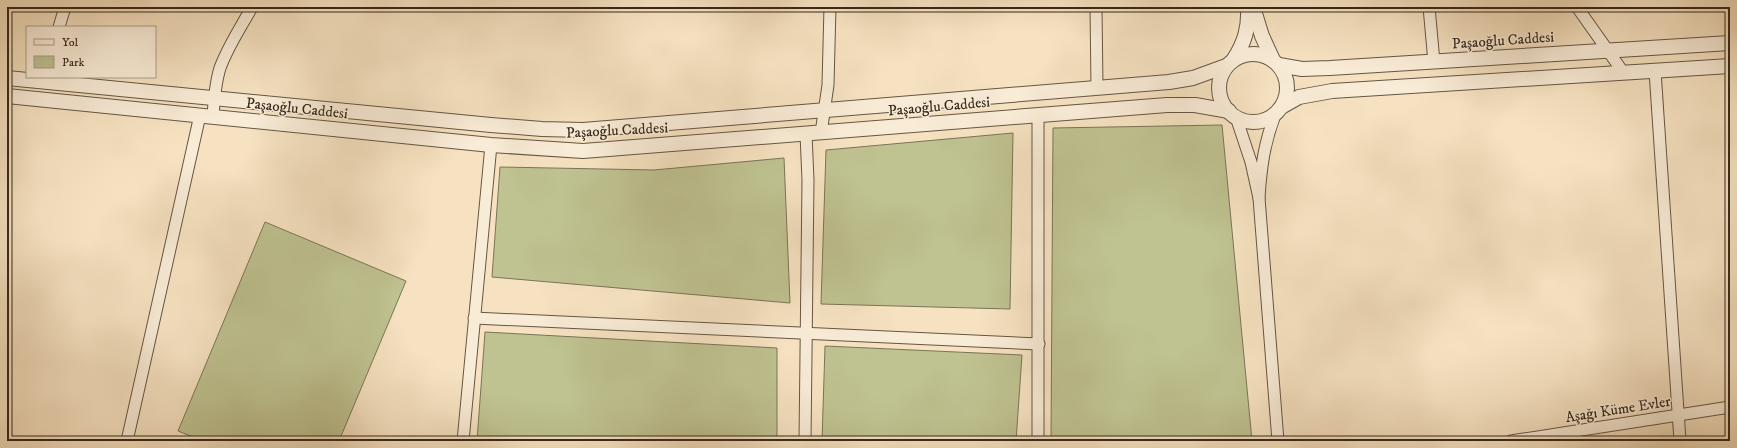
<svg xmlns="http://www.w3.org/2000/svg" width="1737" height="448" font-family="'IM FELL DW Pica',serif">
  <rect width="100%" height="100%" fill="#f6e2c1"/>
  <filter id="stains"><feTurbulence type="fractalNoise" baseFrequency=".005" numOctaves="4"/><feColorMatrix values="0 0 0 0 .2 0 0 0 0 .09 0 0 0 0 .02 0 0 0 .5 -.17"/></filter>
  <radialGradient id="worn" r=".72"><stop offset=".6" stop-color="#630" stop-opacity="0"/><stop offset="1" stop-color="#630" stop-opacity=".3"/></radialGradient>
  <!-- green -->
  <g fill="#bfc291" stroke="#7a7556">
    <polygon points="1222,125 1252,441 1051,441 1053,128"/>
    <polygon points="1013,133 1010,309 821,304 826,150"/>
    <polygon points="784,158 790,303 492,277 500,167 654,170"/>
    <polygon points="265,222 406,281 339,441 203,441 178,431"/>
    <polygon points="485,332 777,348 777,441 477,441"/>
    <polygon points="825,346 1022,355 1016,441 822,441"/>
  </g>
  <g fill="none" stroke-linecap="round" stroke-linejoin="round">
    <!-- minor casing -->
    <g stroke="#655644" stroke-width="13">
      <g id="minor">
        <polyline points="1096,7 1097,88"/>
        <polyline points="1429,7 1434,62"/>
        <polyline points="1577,7 1623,72"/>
        <polyline points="59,27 65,7"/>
        <polyline points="1655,71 1680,441"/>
        <polyline points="1038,115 1038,441"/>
        <path d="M213,117C214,100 215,84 220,68C228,46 241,27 252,7"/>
        <path d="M1236,117L1251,162L1259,198C1261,167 1264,144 1275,115"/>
        <polyline points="821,133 828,85 830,7"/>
        <polyline points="1259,198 1278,441"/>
        <polyline points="474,318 1039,344"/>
        <polyline points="127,441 200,115"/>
        <polyline points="463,441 491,145"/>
        <polyline points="805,441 808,180 806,134"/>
        <polyline points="1511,441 1730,407"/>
      </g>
    </g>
    <!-- tertiary casing -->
    <g stroke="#655644" stroke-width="16">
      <g id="tertiary">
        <polyline points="1253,7 1262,36 1273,60"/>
        <circle cx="1253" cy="88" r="34"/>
        <path d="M1234,59C1245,42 1249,27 1248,7"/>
        <polyline points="1279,65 1302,69 1330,68 1730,43"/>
        <polyline points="7,78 491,125 542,129 583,130 1169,82 1193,78 1226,66"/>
        <polyline points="7,96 491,145 583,151 1167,105 1195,105 1229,111"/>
        <polyline points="1283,106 1299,97 1332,91 1730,66"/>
      </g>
    </g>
    <!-- minor -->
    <use href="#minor" stroke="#f9ecd7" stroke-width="11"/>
    <!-- tertiary -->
    <use href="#tertiary" stroke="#f9ecd7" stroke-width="14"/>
  </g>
  <g text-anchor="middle" stroke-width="3" stroke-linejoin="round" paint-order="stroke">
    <!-- street labels -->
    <g font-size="15" fill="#35281b" stroke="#f9ecd7">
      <text transform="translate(1503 40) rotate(-4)" y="5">Paşaoğlu Caddesi</text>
      <text transform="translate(939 106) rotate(-5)" y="5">Paşaoğlu Caddesi</text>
      <text transform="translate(297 108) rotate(6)" y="5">Paşaoğlu Caddesi</text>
      <text transform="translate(617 130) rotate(-3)" y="5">Paşaoğlu Caddesi</text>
      <text transform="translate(1618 409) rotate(-9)" y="5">Aşağı Küme Evler</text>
    </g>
  </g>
  <!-- margin -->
  <rect width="1737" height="448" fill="none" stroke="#f6e2c1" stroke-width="24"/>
  <rect x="8" y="8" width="1721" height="432" fill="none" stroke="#35281b" stroke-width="2"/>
  <rect x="12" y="12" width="1713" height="424" fill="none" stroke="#35281b"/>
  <!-- legend -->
  <rect x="26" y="26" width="130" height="52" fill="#f9ecd7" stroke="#ab9e8c"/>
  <rect x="34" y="39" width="20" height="6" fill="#f9ecd7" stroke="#ab9e8c"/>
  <text x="62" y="46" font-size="12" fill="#35281b">Yol</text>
  <rect x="34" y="56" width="20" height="12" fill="#bfc291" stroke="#ab9e8c"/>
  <text x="62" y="66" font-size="12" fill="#35281b">Park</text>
  <rect width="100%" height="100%" filter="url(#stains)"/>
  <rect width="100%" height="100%" fill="url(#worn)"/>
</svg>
